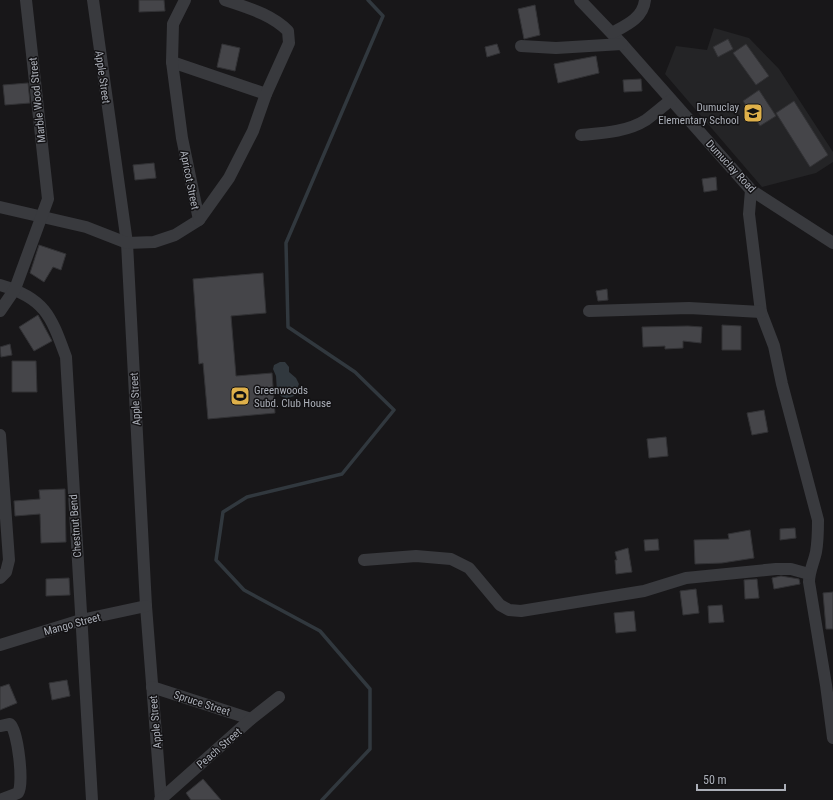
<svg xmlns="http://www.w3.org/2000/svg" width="833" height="800" font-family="'Roboto Condensed',sans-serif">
  <rect width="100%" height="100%" fill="#181719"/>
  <!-- built -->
  <polygon fill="#242426" points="714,28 749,38 779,69 833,152 833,162 816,173 762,187 665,74 676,46 707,50"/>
  <!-- water -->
  <path fill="#31383e" d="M280,362H285L289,367V372L296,378L299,384L294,396C287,399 282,399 277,392L276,376L273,369L274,365Z"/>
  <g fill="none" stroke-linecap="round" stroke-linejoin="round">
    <!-- stream -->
    <polyline stroke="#31383e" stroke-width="3.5" points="322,800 370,749 370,689 320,631 244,590 216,560 223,512 247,497 342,474 394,410 355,372 288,327 286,243 383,16 368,0"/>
  </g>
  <!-- building -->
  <g fill="#454549" stroke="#323235">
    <polygon points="139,0 164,0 165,11 139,12"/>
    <polygon points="535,5 540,35 524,39 518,9"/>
    <polygon points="728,39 733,49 718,57 713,47"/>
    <polygon points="222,44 240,48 235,71 217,67"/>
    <polygon points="497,44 500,53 487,57 485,47"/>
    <polygon points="746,44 769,76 756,85 733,53"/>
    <polygon points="596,56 599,73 558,83 554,64"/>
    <polygon points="641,79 642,91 624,92 623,80"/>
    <polygon points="28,83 30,103 5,105 3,85"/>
    <polygon points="759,90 776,116 760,126 743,101"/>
    <polygon points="794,101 828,155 810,167 776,113"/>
    <polygon points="154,163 156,178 135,180 133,165"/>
    <polygon points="716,177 717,190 704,192 702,179"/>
    <polygon points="39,245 66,254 61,270 53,267 44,282 30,273"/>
    <polygon points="263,273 266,313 231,316 236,376 272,373 275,413 208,419 203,363 199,364 193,279"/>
    <polygon points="607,289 608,300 598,301 596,291"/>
    <polygon points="38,315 52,341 34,351 19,327"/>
    <polygon points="722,325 741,326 741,350 722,350"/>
    <polygon points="688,326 702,327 701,343 683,341 683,348 665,349 665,346 643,347 642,327"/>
    <polygon points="10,344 12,355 1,357 0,347"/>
    <polygon points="12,361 36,361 37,392 12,392"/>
    <polygon points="764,410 768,432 752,435 747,413"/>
    <polygon points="666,437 668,456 649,458 647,439"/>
    <polygon points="65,489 66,542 41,543 40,514 15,516 14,501 40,499 39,490"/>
    <polygon points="795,528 796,538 780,540 780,529"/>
    <polygon points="750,530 754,558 722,563 695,564 694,540 729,539 728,534"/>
    <polygon points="658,539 659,550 645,551 644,540"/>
    <polygon points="628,548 632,572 616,574 615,560 617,560 615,552"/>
    <polygon points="781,576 799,579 800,584 774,589 772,578"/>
    <polygon points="69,578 70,595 46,596 46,579"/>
    <polygon points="757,579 759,598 745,599 744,580"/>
    <polygon points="696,589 699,613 683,615 680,591"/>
    <polygon points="833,592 833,629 826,629 823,593"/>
    <polygon points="722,605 724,622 709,623 708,606"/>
    <polygon points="634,611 636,631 616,633 614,613"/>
    <polygon points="67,680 70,696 52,700 49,683"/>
    <polygon points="9,684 17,703 0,710 0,687"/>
    <polygon points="203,779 221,800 191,800 186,793"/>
  </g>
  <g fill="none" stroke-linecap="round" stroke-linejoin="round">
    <!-- minor -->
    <g stroke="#393a3e" stroke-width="12">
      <polyline points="93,0 127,243 146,606 161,799"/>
      <polyline points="580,0 622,44 751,190 833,243"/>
      <path d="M612,33C627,25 643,18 645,0"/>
      <polyline points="521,46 556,48 622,44"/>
      <polyline points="172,62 266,94"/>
      <path d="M581,135C603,133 627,132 646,120C654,114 662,107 671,100"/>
      <path d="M751,190L749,214L761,312L774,346L782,384L818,520C818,531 818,541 816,552C814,562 809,571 809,582L826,685L833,738"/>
      <polyline points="0,207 86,227 127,243 154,242 175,235 199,220 182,138 172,62 173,24 185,0"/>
      <path d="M199,220L229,178L253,131L266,94L289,43L288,31C271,14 248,8 225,0"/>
      <path d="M0,285C45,298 51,316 66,357L92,800"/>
      <polyline points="0,311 15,289 48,199 26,0"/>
      <polyline points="589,311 689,308 761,312"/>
      <polyline points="0,435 9,560 6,572 0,578"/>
      <polyline points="364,560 416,556 451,559 469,568 500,605 509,610 521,611 644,591 686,578 776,569 791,569 809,574"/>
      <polyline points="0,645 81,620 146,606"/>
      <polyline points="152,687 251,719"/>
      <path d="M0,726L10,724C18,731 24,784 18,793L0,800"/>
      <polyline points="160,800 251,719 279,697"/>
    </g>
  </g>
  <!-- icons -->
  <defs>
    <g id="school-square" transform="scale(1)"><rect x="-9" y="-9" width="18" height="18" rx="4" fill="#deb04a" stroke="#131214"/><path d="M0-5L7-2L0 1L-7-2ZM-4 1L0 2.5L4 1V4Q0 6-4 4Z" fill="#111"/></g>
    <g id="stadium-square" transform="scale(1)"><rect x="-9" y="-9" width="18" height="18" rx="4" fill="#deb04a" stroke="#131214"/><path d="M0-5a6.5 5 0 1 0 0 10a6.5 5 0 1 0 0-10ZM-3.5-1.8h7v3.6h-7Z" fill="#111"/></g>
  </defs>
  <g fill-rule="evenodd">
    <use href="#school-square" x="753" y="113"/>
    <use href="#stadium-square" x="240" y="396"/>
  </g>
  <g text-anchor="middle" stroke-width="3" stroke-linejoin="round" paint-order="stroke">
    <!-- street labels -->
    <g font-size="11" fill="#abafb8" stroke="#131214">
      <text transform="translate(103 77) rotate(82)" y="4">Apple Street</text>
      <text transform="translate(37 100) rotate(-96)" y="4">Marble Wood Street</text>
      <text transform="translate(731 166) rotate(47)" y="4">Dumuclay Road</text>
      <text transform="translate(190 180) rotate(79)" y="4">Apricot Street</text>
      <text transform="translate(135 399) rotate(-93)" y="4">Apple Street</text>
      <text transform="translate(75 526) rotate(-94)" y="4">Chestnut Bend</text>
      <text transform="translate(72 624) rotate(-15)" y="4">Mango Street</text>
      <text transform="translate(202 703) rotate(18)" y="4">Spruce Street</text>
      <text transform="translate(155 722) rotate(-95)" y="4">Apple Street</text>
      <text transform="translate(219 748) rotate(-41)" y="4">Peach Street</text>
    </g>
    <!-- poi labels -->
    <g font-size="11" fill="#abafb8" stroke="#131214" text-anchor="end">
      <text x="739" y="111">Dumuclay<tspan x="739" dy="13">Elementary School</tspan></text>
      <text x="254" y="394" text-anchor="start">Greenwoods<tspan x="254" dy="13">Subd. Club House</tspan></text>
    </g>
  </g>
  <!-- scale -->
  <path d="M697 784v6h88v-6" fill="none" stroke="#abafb8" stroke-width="2"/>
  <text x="703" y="784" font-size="12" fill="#abafb8" stroke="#131214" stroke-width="3" paint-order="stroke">50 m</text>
</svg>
